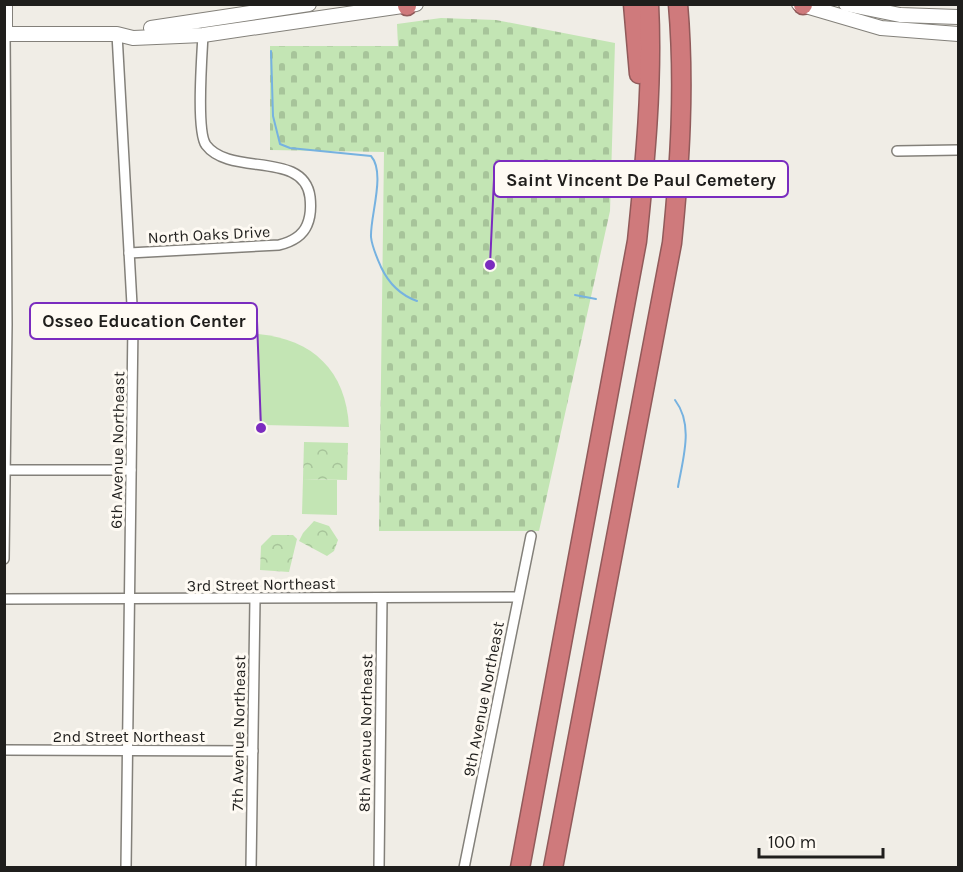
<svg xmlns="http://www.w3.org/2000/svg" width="963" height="872" font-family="Karla,sans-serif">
  <defs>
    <pattern id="forest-crowns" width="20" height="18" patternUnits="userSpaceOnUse" patternTransform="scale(1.5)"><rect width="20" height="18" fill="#c3e5b4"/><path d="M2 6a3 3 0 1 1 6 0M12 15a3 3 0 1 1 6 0" fill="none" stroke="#a7c49a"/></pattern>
    <pattern id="cemetery-stones" width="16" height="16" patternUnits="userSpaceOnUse" patternTransform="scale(1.5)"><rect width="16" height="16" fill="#c3e5b4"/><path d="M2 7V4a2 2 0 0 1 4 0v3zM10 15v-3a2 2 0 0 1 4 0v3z" fill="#a7c49a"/></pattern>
  </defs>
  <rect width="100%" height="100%" fill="#f0ede6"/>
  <!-- grass -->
  <g fill="#c3e5b4">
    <path d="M258,334C313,339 346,371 349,427L264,425L259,419Z"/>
    <polygon points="303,479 337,480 337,515 302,514"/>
  </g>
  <!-- forest -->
  <g fill="url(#forest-crowns)">
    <polygon points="304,442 348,443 347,480 303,479"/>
    <polygon points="314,521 329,526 338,540 334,551 327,556 299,541 303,533"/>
    <polygon points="272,535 293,535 297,539 289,572 260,570 261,546"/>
  </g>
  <!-- cemetery -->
  <polygon fill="url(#cemetery-stones)" points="441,18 496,20 615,43 610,211 539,531 379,531 384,152 270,150 270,46 398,46 397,24"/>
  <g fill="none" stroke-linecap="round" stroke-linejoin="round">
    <!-- stream -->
    <g stroke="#76b2e0" stroke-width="2">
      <path d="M271,51L273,116L280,144L290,148L371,156C386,173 370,216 371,237C372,247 377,258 381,267C389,284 400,295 417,301"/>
      <polyline points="575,295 596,299"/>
      <path d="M675,400C694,425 683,458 678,487"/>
    </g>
    <!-- street casing -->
    <g stroke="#83807a" stroke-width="12">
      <g id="street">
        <polyline points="117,34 133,323 126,868"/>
        <polyline points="897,151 958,150"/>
        <path d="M129,253L279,245C291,242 302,237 307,225C311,216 311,206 310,197C304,150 230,177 206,145C196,131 202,55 203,35"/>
        <polyline points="4,470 131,470"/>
        <polyline points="4,559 7,324 5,34"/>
        <polyline points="4,599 518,597"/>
        <polyline points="4,750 253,751"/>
        <polyline points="251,868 255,599"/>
        <polyline points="379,868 382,598"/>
        <polyline points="464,868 531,536"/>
      </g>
    </g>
    <!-- secondary casing -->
    <g stroke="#83807a" stroke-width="16">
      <g id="secondary">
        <polyline points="5,4 5,34"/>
        <polyline points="799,4 881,28 958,34"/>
        <polyline points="846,4 900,15 958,17"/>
        <polyline points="151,28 309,4"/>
        <polyline points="4,34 117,34 133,38 203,35 416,4"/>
      </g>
    </g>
    <!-- highway casing -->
    <g stroke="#915a5a" stroke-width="21">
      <g id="highway">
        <polyline points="407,4 407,6"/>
        <polyline points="633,4 639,74"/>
        <polyline points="803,4 803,5"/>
        <path d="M520,868L637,241C645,163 653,83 649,4"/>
        <path d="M553,868L672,243C680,164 685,85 678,4"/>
      </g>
    </g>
    <!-- street -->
    <use href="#street" stroke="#fff" stroke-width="9"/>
    <!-- secondary -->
    <use href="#secondary" stroke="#fff" stroke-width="14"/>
    <!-- highway -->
    <use href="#highway" stroke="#cf7a7c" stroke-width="18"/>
  </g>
  <g text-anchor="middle" stroke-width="6" stroke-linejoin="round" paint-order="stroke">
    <!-- street labels -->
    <g font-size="16" fill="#1f1e1c" stroke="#fefaf3">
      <text transform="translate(209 234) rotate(-3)" y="6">North Oaks Drive</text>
      <text transform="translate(117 450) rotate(-89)" y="6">6th Avenue Northeast</text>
      <text transform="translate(261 584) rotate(-1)" y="6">3rd Street Northeast</text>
      <text transform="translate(483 699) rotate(-79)" y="6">9th Avenue Northeast</text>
      <text transform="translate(238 733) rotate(-89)" y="6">7th Avenue Northeast</text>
      <text transform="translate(365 733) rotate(-89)" y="6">8th Avenue Northeast</text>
      <text x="129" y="742">2nd Street Northeast</text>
    </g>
  </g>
  <!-- callouts -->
  <path fill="none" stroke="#7b2cbf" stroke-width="2" d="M490 265L494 179M261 428L257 321"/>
  <g fill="#7b2cbf" stroke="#fefaf3" stroke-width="2">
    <circle cx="490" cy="265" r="6"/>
    <circle cx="261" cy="428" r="6"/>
  </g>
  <g fill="#fefaf3" stroke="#7b2cbf" stroke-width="2">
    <rect x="494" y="161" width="294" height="36" rx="6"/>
    <rect x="30" y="303" width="227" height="36" rx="6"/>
  </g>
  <g font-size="18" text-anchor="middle" font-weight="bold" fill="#1f1e1c">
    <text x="641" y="186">Saint Vincent De Paul Cemetery</text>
    <text x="144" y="327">Osseo Education Center</text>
  </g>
  <!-- border -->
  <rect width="963" height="872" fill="none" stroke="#1f1e1c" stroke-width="12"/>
  <!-- scale -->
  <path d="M759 848v9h124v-9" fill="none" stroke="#1f1e1c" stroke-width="3"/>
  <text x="768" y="848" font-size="18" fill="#1f1e1c" stroke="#fefaf3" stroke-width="4.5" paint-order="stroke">100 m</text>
</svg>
